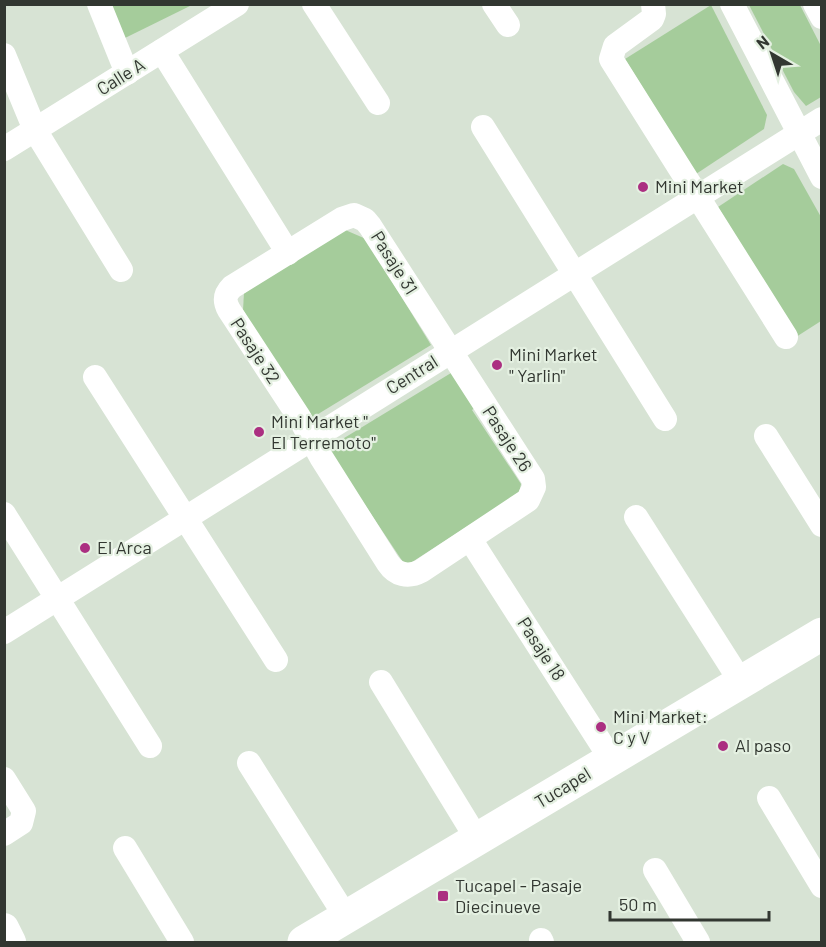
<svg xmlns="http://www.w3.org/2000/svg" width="826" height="947" font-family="Barlow,sans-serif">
  <rect width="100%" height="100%" fill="#d7e3d4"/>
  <!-- green -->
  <g fill="#a5cc9b">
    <polygon points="109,5 192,5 123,39"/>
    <polygon points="711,5 767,115 764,129 696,174 625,59"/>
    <polygon points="749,5 800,5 821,46 821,97 806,106 794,92"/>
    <polygon points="783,164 794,169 821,217 821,321 796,337 718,207"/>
    <polygon points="343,229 366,239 431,345 310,419 243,310 244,293"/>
    <polygon points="451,373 478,405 472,410 521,484 519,493 409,564 403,562 331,454 331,446"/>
  </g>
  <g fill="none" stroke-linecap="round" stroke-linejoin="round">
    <!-- minor -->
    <g stroke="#fff" stroke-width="24">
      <polyline points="99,4 127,73"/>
      <polyline points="314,4 378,103"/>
      <polyline points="494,4 508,25"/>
      <polyline points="653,4 654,14 652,19 615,46 611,59 786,337"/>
      <polyline points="732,4 822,177"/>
      <polyline points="815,4 822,17"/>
      <polyline points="162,51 288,253"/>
      <polyline points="4,55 35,130 121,270"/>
      <polyline points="483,127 665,419"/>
      <polyline points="4,149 237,4"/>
      <path d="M354,215L365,220L370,226L533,479L534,487L528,500L421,571C408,578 396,575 388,563L321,457L299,417L229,310C224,301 224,295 232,287L342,219Z"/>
      <polyline points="95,377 276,660"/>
      <polyline points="766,436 822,525"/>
      <polyline points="4,514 150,746"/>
      <polyline points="636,517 741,682"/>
      <polyline points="470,539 611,759"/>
      <polyline points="4,632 822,119"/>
      <polyline points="381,682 477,839"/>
      <polyline points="249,763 346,917"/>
      <polyline points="4,779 24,811 21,823 4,834"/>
      <polyline points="769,798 822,886"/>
      <polyline points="125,848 182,942"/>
      <polyline points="655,870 698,942"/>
      <polyline points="541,940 542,942"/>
    </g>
    <!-- tertiary -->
    <polyline stroke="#fff" stroke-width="30" points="4,928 11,942"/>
    <!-- secondary -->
    <polyline stroke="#fff" stroke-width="33" points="304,942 822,634"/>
  </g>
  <!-- markers -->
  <g fill="#ab2f81" stroke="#e4f0e1" stroke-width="2">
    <circle cx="643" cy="187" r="6"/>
    <circle cx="497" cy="365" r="6"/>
    <circle cx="259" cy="432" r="6"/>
    <circle cx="85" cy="548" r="6"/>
    <circle cx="601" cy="727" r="6"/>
    <circle cx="723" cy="746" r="6"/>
    <rect x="437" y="890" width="12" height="12" rx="3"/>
  </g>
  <g text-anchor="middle" stroke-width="4.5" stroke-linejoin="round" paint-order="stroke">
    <!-- street labels -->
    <g font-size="18" fill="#323731" stroke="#e4f0e1">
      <text transform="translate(121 77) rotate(-32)" y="6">Calle A</text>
      <text transform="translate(394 263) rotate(58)" y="6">Pasaje 31</text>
      <text transform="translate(255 351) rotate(57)" y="6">Pasaje 32</text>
      <text transform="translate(412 375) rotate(-32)" y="6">Central</text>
      <text transform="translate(507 439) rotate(57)" y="6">Pasaje 26</text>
      <text transform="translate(541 649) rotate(57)" y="6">Pasaje 18</text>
      <text transform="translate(563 788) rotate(-31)" y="6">Tucapel</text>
    </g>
    <!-- poi labels -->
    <g font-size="18" fill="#323731" stroke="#e4f0e1" text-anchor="start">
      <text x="655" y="193">Mini Market</text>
      <text x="509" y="361">Mini Market<tspan x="509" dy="21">" Yarlin"</tspan></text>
      <text x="271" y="428">Mini Market "<tspan x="271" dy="21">El Terremoto"</tspan></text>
      <text x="97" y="554">El Arca</text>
      <text x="613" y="723">Mini Market:<tspan x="613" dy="21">C y V</tspan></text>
      <text x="735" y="752">Al paso</text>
      <text x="455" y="892">Tucapel - Pasaje<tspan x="455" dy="21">Diecinueve</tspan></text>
    </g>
  </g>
  <!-- border -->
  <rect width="826" height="947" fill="none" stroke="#323731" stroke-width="12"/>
  <!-- north arrow -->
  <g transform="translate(772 54) rotate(321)" stroke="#e4f0e1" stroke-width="4.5" paint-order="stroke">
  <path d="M0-4.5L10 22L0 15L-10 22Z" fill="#323731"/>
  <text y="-9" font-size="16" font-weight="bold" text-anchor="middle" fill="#323731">N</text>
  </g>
  <!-- scale -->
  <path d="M610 911v9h159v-9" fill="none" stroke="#323731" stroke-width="3"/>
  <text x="619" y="911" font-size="18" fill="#323731" stroke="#e4f0e1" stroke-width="4.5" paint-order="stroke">50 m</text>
</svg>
